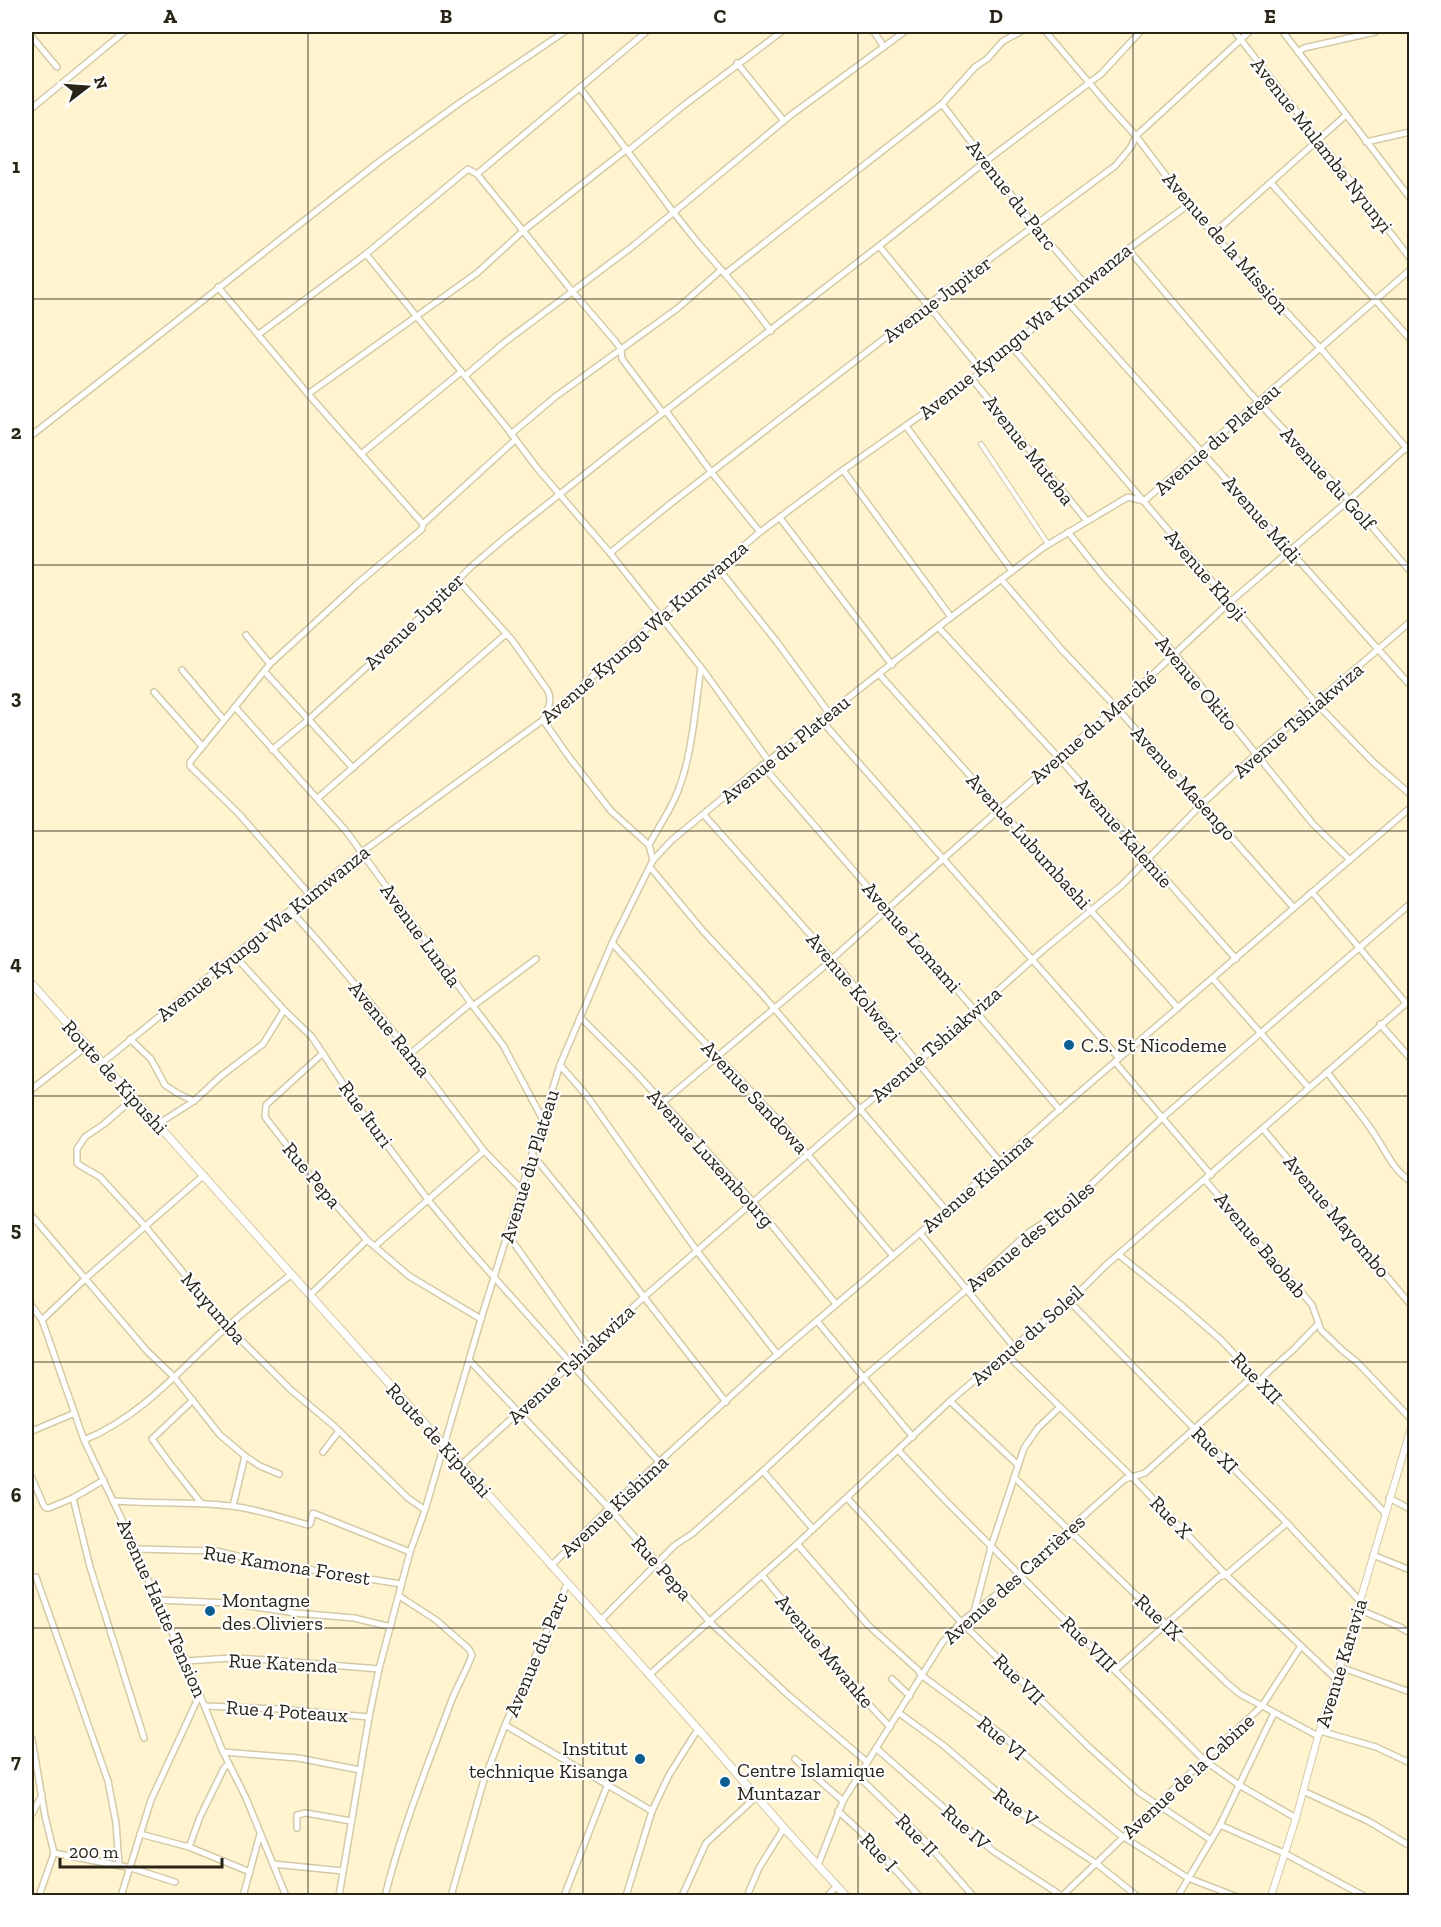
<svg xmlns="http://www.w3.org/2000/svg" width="1441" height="1927" font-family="'Zilla Slab',serif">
  <rect width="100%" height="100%" fill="#fff4cf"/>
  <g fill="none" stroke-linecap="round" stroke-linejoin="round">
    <!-- pedestrian casing -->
    <g stroke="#d4caa6" stroke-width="6">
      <polyline id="pedestrian" points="981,444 1048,544"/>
    </g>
    <!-- minor casing -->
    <g stroke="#d4caa6" stroke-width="8">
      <g id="minor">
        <polyline points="874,32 884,47"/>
        <polyline points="1046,32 1108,105 1136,136 1188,205 1213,234 1321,349 1410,452"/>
        <polyline points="1235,32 1410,258"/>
        <polyline points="1283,32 1410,198"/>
        <polyline points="32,37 57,67"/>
        <polyline points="1298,52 1304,48 1375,32"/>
        <polyline points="737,63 784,121"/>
        <polyline points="580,88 674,213 698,243 744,296 771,331"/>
        <polyline points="942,104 1035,226 1085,284"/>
        <polyline points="32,108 124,32"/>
        <polyline points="1366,142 1410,132"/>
        <polyline points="628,151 683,106 781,32"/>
        <polyline points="477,174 646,32"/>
        <polyline points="1271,183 1410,339"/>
        <polyline points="1213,234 1346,115"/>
        <polyline points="879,246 986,161 1089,83 1101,74 1140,32"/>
        <polyline points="1128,249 1250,393 1349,500 1410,571"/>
        <polyline points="366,254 507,428 537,468 610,553 703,670 768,760"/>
        <polyline points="725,274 942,104 975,67 987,59 1003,41 1020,32"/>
        <polyline points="218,287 308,394 423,524"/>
        <polyline points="1066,300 1410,685"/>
        <polyline points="259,334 366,254 468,169 477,174 572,291 615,341 621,349 622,359 663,413"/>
        <polyline points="1012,347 1314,701 1373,762 1410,794"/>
        <polyline points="465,376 505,342 633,246 791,115 904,32"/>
        <polyline points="972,379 1087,521"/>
        <polyline points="308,394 477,273 524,230 627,149"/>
        <polyline points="666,411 712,473 760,532"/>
        <polyline points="906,426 1012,571"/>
        <polyline points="511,434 555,397 678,308 721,270"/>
        <polyline points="32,435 380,161 458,104 564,32"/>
        <polyline points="361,454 461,372"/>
        <polyline points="843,470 951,617"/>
        <polyline points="780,518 892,665"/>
        <polyline points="1068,532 1104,577 1175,654 1313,824 1350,860"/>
        <polyline points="610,553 670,504 929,304 1115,166 1131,147 1136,136 1249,32"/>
        <polyline points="718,568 777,642 829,713"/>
        <polyline points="1001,579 1062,650 1116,707 1294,908"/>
        <path d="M458,580L512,640L548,691C553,701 547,711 543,720L569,757L611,811L649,845L653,860"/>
        <polyline points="938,627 1058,757 1236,959"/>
        <polyline points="246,635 270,664"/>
        <polyline points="182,670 224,720"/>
        <polyline points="264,671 353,768"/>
        <polyline points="879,674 1178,1008"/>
        <polyline points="154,692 202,746"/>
        <polyline points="235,707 346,831 473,1006 503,1045 543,1120"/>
        <polyline points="820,719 1119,1058"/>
        <polyline points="272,750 308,720 404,633 472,566 506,537 629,439 879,246 982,371"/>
        <path d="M762,765C861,880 962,994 1060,1110"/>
        <polyline points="318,798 506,634"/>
        <polyline points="704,815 832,959 1001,1163"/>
        <path d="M649,845C657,830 667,815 674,800C692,763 695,708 701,668"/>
        <polyline points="650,867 703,931 761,993 946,1210"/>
        <polyline points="1312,892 1406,1003"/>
        <polyline points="310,895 239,814 190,766 190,762 270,664 357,584 422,529 423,524 515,440"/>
        <path d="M291,911C360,986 423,1069 484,1151"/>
        <polyline points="612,943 671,1007 783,1125 893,1256"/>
        <polyline points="234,955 284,1010 312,1037 359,1108 429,1201 468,1248 660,1463"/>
        <polyline points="1213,979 1309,1088"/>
        <polyline points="473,1006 536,959"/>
        <polyline points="580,1017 637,1074 753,1202 836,1304"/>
        <polyline points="1380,1024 1410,1058"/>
        <polyline points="130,1039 151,1059 165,1085 177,1093 194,1101"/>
        <polyline points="410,1054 471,1003"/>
        <polyline points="1115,1062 1211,1175"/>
        <polyline points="102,1063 362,852 543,720 660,617 760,532 843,470 972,379 1128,249 1188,205"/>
        <polyline points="560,1065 587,1096 697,1251 778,1355"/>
        <path d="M1327,1072C1342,1092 1359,1111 1373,1132C1385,1149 1392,1169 1410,1181"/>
        <polyline points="32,1089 87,1046"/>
        <polyline points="134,1098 104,1124 85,1137 77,1149 77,1163 81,1166 100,1177 145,1226 227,1326 291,1390 333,1425 408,1498 425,1510"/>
        <polyline points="662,1103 821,969 943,859 1137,689 1230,602 1349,500 1410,444"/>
        <polyline points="158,1124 194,1101 221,1076 263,1044 284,1010"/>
        <polyline points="1263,1129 1410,1304"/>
        <polyline points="532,1154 584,1218 644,1297 726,1402"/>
        <polyline points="1205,1180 1307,1299 1312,1305 1321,1330 1343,1351 1357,1362 1410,1418"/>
        <polyline points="32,1216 147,1351 174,1377 220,1435 245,1456 260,1466 279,1474"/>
        <polyline points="920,1233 1014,1347"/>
        <polyline points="508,1235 588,1347"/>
        <polyline points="367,1240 409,1276 481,1319"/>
        <polyline points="375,1246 484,1151 521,1189"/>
        <polyline points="1119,1255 1181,1305 1221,1340 1385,1513"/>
        <polyline points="310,1295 367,1240 313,1179 265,1117 266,1105 323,1053"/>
        <polyline points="1068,1300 1287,1523 1360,1601"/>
        <polyline points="32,1306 42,1320 84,1440 136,1549 156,1600 186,1661 223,1752 246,1798 286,1896"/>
        <polyline points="42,1320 86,1278 204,1175"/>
        <polyline points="817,1321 913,1437"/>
        <polyline points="1006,1354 1137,1482 1226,1575 1336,1679"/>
        <polyline points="470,1361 609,1508 710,1622 787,1694 867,1762"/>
        <polyline points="1260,1381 1268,1372 1294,1349 1318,1324"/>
        <polyline points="193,1400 152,1439 171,1465 201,1503"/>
        <polyline points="950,1401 1017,1464"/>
        <polyline points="32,1431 75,1413"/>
        <path d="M84,1440C143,1416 182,1367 228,1326C248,1308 270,1291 292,1274"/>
        <polyline points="898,1450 945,1500 1204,1760 1239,1785 1296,1818"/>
        <polyline points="323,1452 339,1431"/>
        <polyline points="461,1465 644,1297 860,1109 917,1063 1042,951 1122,885 1202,804 1256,754 1410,622"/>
        <polyline points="763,1471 813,1529"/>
        <polyline points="1014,1477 1228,1684 1240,1694 1318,1736"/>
        <polyline points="32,1478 44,1506 46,1508 49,1508 73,1498 104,1480"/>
        <polyline points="73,1498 90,1567 144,1738"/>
        <polyline points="847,1498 961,1622 1090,1748 1140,1793 1211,1840"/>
        <polyline points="1389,1498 1410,1509"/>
        <path d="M114,1501C153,1504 192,1501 231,1506C257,1509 283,1518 308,1525L310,1524L313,1513L410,1552"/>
        <polyline points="233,1506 245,1456"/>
        <polyline points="797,1544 868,1625 918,1670 921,1675 1001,1734 1067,1792 1119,1834 1188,1878 1235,1896"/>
        <polyline points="136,1549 216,1551 263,1562 401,1584"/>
        <polyline points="1373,1555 1410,1570"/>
        <polyline points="551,1566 609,1508 765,1365 920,1233 1066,1104 1410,808"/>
        <polyline points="762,1575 862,1697 890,1727"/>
        <polyline points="36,1577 108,1781 116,1823 119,1865"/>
        <polyline points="156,1600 230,1603 295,1613 354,1618 391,1627"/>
        <polyline points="1358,1609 1398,1626 1410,1633"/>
        <polyline points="974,1612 991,1547 1024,1448 1038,1428 1060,1407"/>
        <polyline points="600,1621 675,1545 692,1534 763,1471 864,1377 966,1290 1029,1232 1064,1210 1162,1118 1410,904"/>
        <polyline points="186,1661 231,1658 270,1660 379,1669"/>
        <polyline points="1340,1667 1410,1692"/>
        <polyline points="1115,1670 1219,1577 1226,1575 1287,1523"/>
        <polyline points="649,1675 797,1544 950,1401 1083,1288 1105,1266 1410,1000"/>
        <polyline points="892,1679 910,1696"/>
        <polyline points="205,1706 279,1709 369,1717"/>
        <polyline points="899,1713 943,1745 1024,1815 1097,1864 1137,1896"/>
        <polyline points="505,1725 652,1811"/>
        <polyline points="1320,1731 1376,1747 1410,1763"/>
        <polyline points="32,1739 45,1816 54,1853 39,1896"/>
        <polyline points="877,1749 993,1851 1062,1896"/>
        <polyline points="223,1752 298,1758 360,1770"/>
        <polyline points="795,1759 843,1801"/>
        <polyline points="858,1776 925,1841 973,1896"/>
        <polyline points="1303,1791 1368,1821 1410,1846"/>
        <polyline points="838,1811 860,1831 919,1896"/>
        <polyline points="32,1814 42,1795"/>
        <polyline points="1220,1825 1284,1853 1364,1896"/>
        <polyline points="297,1828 297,1815 306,1813 351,1821"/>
        <polyline points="140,1834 189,1847 250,1872"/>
        <polyline points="189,1847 200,1817 224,1768 228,1764"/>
        <polyline points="54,1853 131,1868 175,1882"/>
        <polyline points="273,1864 343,1871"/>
        <polyline points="818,1865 843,1801 942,1643 961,1622 1020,1576 1069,1529 1125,1479 1145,1473 1254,1375"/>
        <polyline points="121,1896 151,1800 200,1694"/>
        <polyline points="243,1896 260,1834"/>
        <polyline points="339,1896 369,1717 379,1669 410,1552 425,1510 481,1319 560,1065 612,943 653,860 672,840 753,773 938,627 1044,547 1128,497 1144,501 1410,270"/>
        <path d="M385,1896C401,1831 428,1764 451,1702C457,1686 466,1672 472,1655L469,1649L436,1620L399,1596"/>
        <polyline points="451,1896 483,1783 505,1725 567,1584"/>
        <polyline points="564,1896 607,1786"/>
        <polyline points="626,1896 652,1811 669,1775 698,1729"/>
        <polyline points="682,1896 706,1843 756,1797"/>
        <polyline points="747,1896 759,1868 784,1828"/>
        <polyline points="827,1896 837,1886"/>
        <polyline points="1062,1896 1204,1760 1262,1706 1301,1646"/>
        <polyline points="1178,1896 1220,1825 1274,1713"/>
      </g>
    </g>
    <!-- tertiary casing -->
    <g stroke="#d4caa6" stroke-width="8">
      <polyline id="tertiary" points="1271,1896 1296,1818 1318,1736 1360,1601 1410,1431"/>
    </g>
    <!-- secondary casing -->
    <g stroke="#d4caa6" stroke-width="9">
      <polyline id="secondary" points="32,984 698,1729 784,1828 846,1896"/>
    </g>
    <!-- pedestrian -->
    <use href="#pedestrian" stroke="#fff" stroke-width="4"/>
    <!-- minor -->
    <use href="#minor" stroke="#fff" stroke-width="5"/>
    <!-- tertiary -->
    <use href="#tertiary" stroke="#fff" stroke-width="6"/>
    <!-- secondary -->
    <use href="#secondary" stroke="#fff" stroke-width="7"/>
  </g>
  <!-- grid -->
  <path fill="none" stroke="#282416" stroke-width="1.5" stroke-opacity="0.55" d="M308,32V1896M583,32V1896M858,32V1896M1133,32V1896M32,299H1410M32,565H1410M32,831H1410M32,1096H1410M32,1362H1410M32,1628H1410"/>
  <!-- markers -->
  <g fill="#0c5d90" stroke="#fff" stroke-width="2">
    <circle cx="1069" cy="1045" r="6"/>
    <circle cx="210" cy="1611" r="6"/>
    <circle cx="640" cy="1759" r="6"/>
    <circle cx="725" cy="1782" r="6"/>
  </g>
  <g text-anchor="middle" stroke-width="4.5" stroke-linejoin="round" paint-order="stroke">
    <!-- street labels -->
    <g font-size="20" fill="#282416" stroke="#fff">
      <text transform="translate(1322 145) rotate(52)" y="7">Avenue Mulamba Nyunyi</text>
      <text transform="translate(1012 195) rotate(52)" y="7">Avenue du Parc</text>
      <text transform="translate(1226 243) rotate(49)" y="7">Avenue de la Mission</text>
      <text transform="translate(937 299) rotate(-37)" y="7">Avenue Jupiter</text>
      <text transform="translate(1025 331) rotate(-39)" y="7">Avenue Kyungu Wa Kumwanza</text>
      <text transform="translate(1217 439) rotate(-41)" y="7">Avenue du Plateau</text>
      <text transform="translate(1029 450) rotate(52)" y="7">Avenue Muteba</text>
      <text transform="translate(1328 478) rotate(48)" y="7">Avenue du Golf</text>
      <text transform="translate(1262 519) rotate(49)" y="7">Avenue Midi</text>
      <text transform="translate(1206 575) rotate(49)" y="7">Avenue Khoji</text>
      <text transform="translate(414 621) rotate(-44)" y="7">Avenue Jupiter</text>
      <text transform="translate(644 632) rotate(-41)" y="7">Avenue Kyungu Wa Kumwanza</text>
      <text transform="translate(1197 683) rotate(50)" y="7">Avenue Okito</text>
      <text transform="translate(1298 720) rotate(-41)" y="7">Avenue Tshiakwiza</text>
      <text transform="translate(1093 727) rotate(-41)" y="7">Avenue du Marché</text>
      <text transform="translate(785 749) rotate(-39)" y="7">Avenue du Plateau</text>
      <text transform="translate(1184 783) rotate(48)" y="7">Avenue Masengo</text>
      <text transform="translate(1124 833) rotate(49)" y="7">Avenue Kalemie</text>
      <text transform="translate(1029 841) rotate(48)" y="7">Avenue Lubumbashi</text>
      <text transform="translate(263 933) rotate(-39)" y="7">Avenue Kyungu Wa Kumwanza</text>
      <text transform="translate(421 935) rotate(54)" y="7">Avenue Lunda</text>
      <text transform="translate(912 937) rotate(49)" y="7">Avenue Lomami</text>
      <text transform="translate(854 987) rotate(50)" y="7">Avenue Kolwezi</text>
      <text transform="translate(390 1029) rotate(51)" y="7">Avenue Rama</text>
      <text transform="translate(936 1044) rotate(-41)" y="7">Avenue Tshiakwiza</text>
      <text transform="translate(115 1077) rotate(48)" y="7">Route de Kipushi</text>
      <text transform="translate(755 1097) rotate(47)" y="7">Avenue Sandowa</text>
      <text transform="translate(366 1114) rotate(54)" y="7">Rue Ituri</text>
      <text transform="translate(711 1158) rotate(48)" y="7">Avenue Luxembourg</text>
      <text transform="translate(529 1166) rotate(-73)" y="7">Avenue du Plateau</text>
      <text transform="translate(312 1175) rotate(50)" y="7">Rue Pepa</text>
      <text transform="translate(977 1183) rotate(-41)" y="7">Avenue Kishima</text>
      <text transform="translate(1337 1216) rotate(50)" y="7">Avenue Mayombo</text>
      <text transform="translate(1030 1236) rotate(-40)" y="7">Avenue des Etoiles</text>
      <text transform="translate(1261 1245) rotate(50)" y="7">Avenue Baobab</text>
      <text transform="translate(214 1308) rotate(49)" y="7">Muyumba</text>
      <text transform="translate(1027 1335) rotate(-41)" y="7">Avenue du Soleil</text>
      <text transform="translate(571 1364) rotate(-43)" y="7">Avenue Tshiakwiza</text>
      <text transform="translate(1257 1378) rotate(46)" y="7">Rue XII</text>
      <text transform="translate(439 1440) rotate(48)" y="7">Route de Kipushi</text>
      <text transform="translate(1215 1450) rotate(45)" y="7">Rue XI</text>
      <text transform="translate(614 1506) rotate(-43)" y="7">Avenue Kishima</text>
      <text transform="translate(1171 1517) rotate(46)" y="7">Rue X</text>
      <text transform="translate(287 1565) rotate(9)" y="7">Rue Kamona Forest</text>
      <text transform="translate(662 1568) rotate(48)" y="7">Rue Pepa</text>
      <text transform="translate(1014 1579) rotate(-42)" y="7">Avenue des Carrières</text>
      <text transform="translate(162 1608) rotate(66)" y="7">Avenue Haute Tension</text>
      <text transform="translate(1159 1617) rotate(44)" y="7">Rue IX</text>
      <text transform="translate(1089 1644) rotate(45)" y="7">Rue VIII</text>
      <text transform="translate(825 1651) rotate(50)" y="7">Avenue Mwanke</text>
      <text transform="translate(536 1654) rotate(-67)" y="7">Avenue du Parc</text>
      <text transform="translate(283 1663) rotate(3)" y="7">Rue Katenda</text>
      <text transform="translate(1341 1663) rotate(-73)" y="7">Avenue Karavia</text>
      <text transform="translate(1019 1679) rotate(45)" y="7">Rue VII</text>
      <text transform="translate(287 1711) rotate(4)" y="7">Rue 4 Poteaux</text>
      <text transform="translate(1002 1738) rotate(40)" y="7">Rue VI</text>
      <text transform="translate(1188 1776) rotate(-43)" y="7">Avenue de la Cabine</text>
      <text transform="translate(1016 1807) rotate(38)" y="7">Rue V</text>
      <text transform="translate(966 1827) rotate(42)" y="7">Rue IV</text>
      <text transform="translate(917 1835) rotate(46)" y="7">Rue II</text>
      <text transform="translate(879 1852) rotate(47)" y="7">Rue I</text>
    </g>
    <!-- poi labels -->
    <g font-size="20" fill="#282416" stroke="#fff" text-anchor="start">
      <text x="1081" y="1052">C.S. St Nicodeme</text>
      <text x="222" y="1607">Montagne<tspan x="222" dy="23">des Oliviers</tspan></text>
      <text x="628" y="1755" text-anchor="end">Institut<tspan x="628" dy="23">technique Kisanga</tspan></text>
      <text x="737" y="1777">Centre Islamique<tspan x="737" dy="23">Muntazar</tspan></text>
    </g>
  </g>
  <!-- border -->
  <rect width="1441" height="1927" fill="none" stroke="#ffffff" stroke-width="66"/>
  <!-- north arrow -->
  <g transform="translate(87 87) rotate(73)" stroke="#ffffff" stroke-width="4.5" paint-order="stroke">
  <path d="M0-4.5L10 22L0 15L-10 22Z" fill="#282416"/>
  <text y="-9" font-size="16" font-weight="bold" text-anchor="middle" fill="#282416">N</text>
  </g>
  <!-- scale -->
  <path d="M60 1858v9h162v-9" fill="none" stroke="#282416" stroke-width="3"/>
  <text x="69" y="1858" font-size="18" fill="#282416" stroke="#ffffff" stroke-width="4.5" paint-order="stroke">200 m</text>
  <rect x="33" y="33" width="1375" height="1861" fill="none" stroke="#282416" stroke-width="2"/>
  <g font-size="20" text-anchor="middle" font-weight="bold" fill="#282416">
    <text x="170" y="23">A</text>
    <text x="446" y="23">B</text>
    <text x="720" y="23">C</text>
    <text x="996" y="23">D</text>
    <text x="1270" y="23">E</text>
    <text x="16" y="173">1</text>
    <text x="16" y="439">2</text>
    <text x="16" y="704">3</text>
    <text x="16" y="970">4</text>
    <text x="16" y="1236">5</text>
    <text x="16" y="1502">6</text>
    <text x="16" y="1768">7</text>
  </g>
</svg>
